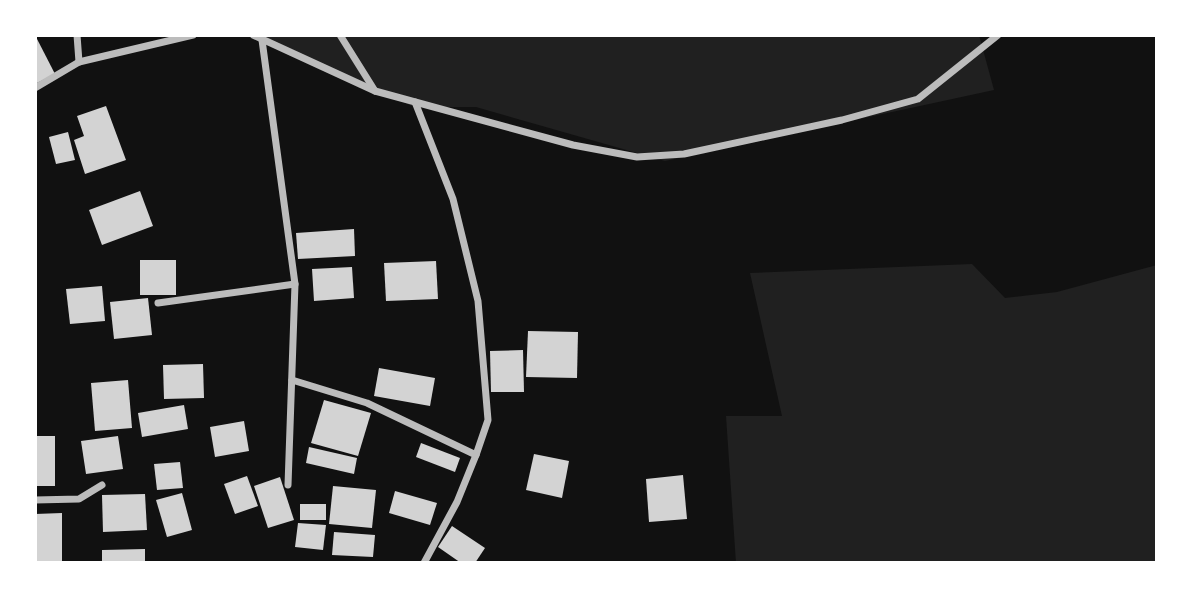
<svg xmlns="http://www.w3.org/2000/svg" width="1192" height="598" font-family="Lora,serif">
  <rect width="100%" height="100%" fill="#111"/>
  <!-- green -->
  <g fill="#202020">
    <polygon points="259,35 979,35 994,90 665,161 476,107 414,107"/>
    <polygon points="972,264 1005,298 1057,292 1157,265 1157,563 736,563 726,416 782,416 750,273"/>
  </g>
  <!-- building -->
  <g fill="#d3d3d3">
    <polygon points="35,35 55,74 35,84"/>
    <polygon points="106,106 126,160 85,174 74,140 84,136 77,116"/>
    <polygon points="68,132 75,160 56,164 49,137"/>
    <polygon points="140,191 153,226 102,245 89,210"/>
    <polygon points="354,229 355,256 298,259 296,233"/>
    <rect x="140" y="260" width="36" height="35"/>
    <polygon points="436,261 438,299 386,301 384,263"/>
    <polygon points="352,267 354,298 314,301 312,269"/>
    <polygon points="102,286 105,321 70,324 66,289"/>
    <polygon points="148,298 152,335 114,339 110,302"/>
    <polygon points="528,331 578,332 577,378 526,377"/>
    <polygon points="523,350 524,392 491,392 490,351"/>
    <polygon points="203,364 204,398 164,399 163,365"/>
    <polygon points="379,368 435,378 430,406 374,396"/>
    <polygon points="128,380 132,428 95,431 91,383"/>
    <polygon points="324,400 371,413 358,456 311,443"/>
    <polygon points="184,405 188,429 142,437 138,413"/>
    <polygon points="244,421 249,451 215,457 210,427"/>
    <rect x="35" y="436" width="20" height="50"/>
    <polygon points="118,436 123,469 86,474 81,441"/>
    <polygon points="421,443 460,458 455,472 416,457"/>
    <polygon points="309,447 357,458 354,474 306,463"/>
    <polygon points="534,454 569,461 562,498 526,490"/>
    <polygon points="180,462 183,488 157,490 154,464"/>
    <polygon points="683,475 687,519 649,522 646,479"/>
    <polygon points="247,476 258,506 235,514 224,484"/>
    <polygon points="280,477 294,520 268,528 254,486"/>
    <polygon points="333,486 376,490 372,528 329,524"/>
    <polygon points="395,491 437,503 430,525 389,513"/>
    <polygon points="182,493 192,530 167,537 156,500"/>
    <polygon points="145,494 147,530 103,532 102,495"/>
    <rect x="300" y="504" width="26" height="16"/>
    <polygon points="62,513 62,563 35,563 35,514"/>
    <polygon points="298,523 326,525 323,550 295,547"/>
    <polygon points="452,526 485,548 475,563 461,563 438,547"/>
    <polygon points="334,532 375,535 373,557 332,555"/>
    <polygon points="145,549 145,563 102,563 102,550"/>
  </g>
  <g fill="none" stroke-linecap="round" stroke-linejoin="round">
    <!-- minor -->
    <g stroke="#bcbcbc" stroke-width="7">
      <polyline points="77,35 79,62"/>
      <polyline points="253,35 375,91 573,145 637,157 684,154 842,120 918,99 998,35"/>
      <polyline points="340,35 375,91"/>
      <polyline points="262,40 295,284 288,485"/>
      <polyline points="35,88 79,62 193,35"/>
      <polyline points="415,102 453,199 478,301 488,420 476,455"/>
      <polyline points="158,303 295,284"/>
      <polyline points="292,380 367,403 476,455 457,502 424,563"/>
      <polyline points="35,500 79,499 102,485"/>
    </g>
  </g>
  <!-- border -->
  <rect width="1192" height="598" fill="none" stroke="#ffffff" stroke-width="74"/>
</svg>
